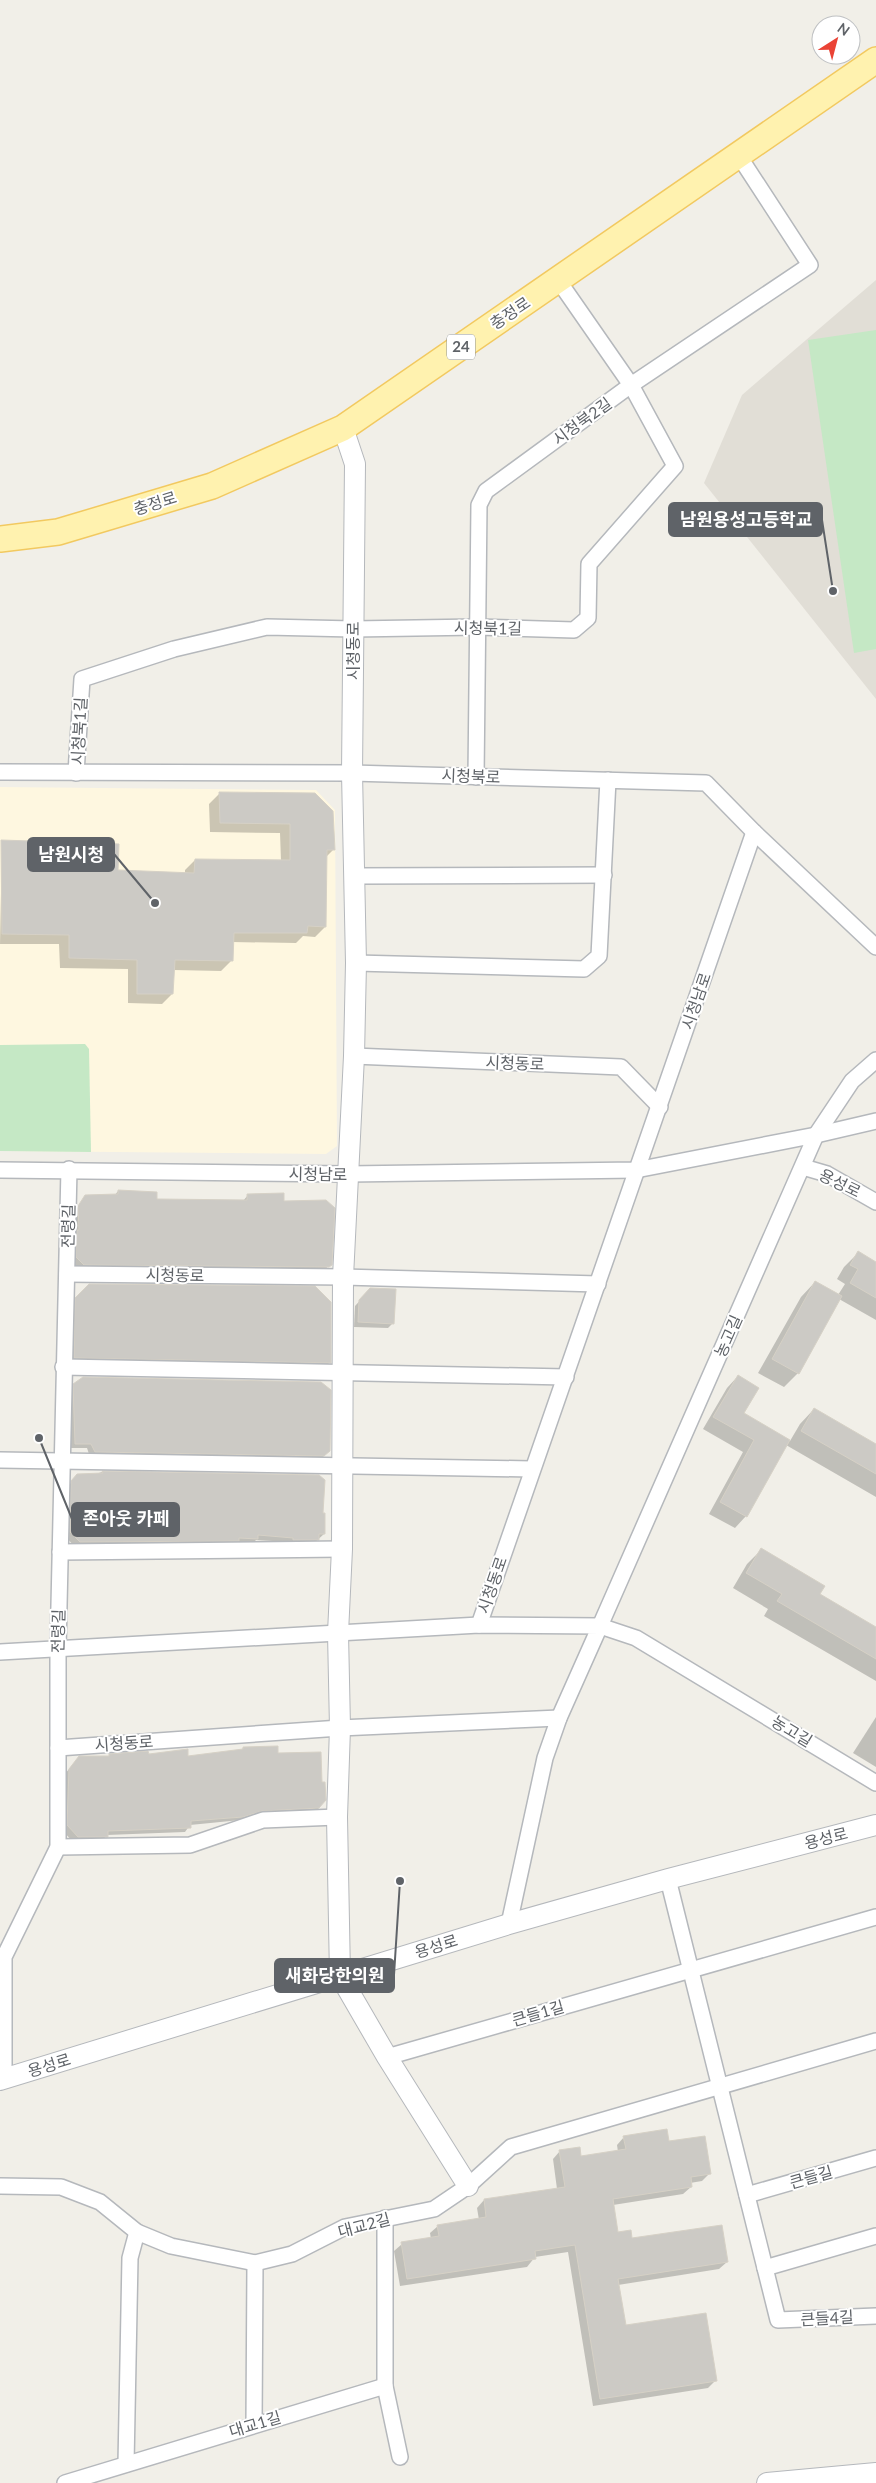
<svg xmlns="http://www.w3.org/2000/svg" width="876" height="2483" font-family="Lato,'Noto Sans KR',sans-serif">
  <rect width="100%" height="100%" fill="#f1efe8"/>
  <!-- commercial -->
  <polygon fill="#fef7e0" points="0,787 316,790 335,810 337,1146 326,1154 0,1151"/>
  <!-- education -->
  <polygon fill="#e1ded6" points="876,280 876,699 704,483 742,395"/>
  <!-- green -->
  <g fill="#c5e8c5">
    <polygon points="876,330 876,649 854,653 808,340"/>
    <polygon points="85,1044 89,1049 91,1152 0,1151 0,1045"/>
  </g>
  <!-- shadow -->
  <g fill="#0003">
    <polygon points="219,794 314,794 333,850 326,857 325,927 315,937 303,936 296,943 232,942 231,961 221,971 173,970 172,994 162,1004 128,1003 128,969 60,968 59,944 0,944 2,841 117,872 185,874 185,870 195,860 281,861 280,833 210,832 209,804"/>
    <polygon points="118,1191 156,1200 243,1201 248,1195 283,1202 330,1264 323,1272 79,1269 72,1262 74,1212 86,1196 115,1195"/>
    <polygon points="858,1253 876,1263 876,1320 839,1299 798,1373 784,1387 758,1373 801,1297 815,1282 838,1295 845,1284 837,1279 844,1267"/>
    <polygon points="89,1285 330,1362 325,1367 70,1362 71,1304"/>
    <polygon points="365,1295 393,1323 388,1328 354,1327 355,1306"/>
    <polygon points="738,1376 742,1414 790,1441 800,1424 814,1409 876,1445 876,1497 786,1445 746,1516 735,1528 709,1514 743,1452 703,1429 727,1388"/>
    <polygon points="74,1385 324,1456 318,1460 90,1457 87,1448 71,1448 69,1390"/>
    <polygon points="102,1472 318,1476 324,1534 313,1544 289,1544 289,1542 256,1540 252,1544 75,1547 66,1537 67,1487 73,1481"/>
    <polygon points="761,1550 819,1595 876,1628 876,1681 764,1616 768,1609 733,1588 747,1564"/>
    <polygon points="876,1717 876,1767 853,1753"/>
    <polygon points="243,1748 277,1754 319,1808 313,1813 190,1825 185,1832 107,1835 102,1841 73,1842 63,1831 64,1775 75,1762 107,1758 110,1755 187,1757 241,1751"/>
    <polygon points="624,2137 668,2143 710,2173 702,2181 690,2183 691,2187 683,2194 613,2205 617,2234 631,2240 727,2262 719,2269 618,2285 625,2327 716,2380 708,2388 593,2406 568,2252 535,2257 527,2267 400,2286 394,2251 402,2244 431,2239 430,2233 438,2226 479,2220 477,2208 484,2200 557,2189 553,2159 560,2151 580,2157 618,2152 617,2145"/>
  </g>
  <!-- building -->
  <g fill="#cccac5" stroke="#d6d1c6">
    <polygon points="219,792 315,793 333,811 335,850 327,850 326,927 308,926 307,933 234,933 233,961 175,960 173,994 137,994 137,960 69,958 69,935 2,934 1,840 119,844 118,870 194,873 195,859 290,860 290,824 220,823"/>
    <polygon points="118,1190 157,1192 157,1199 247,1200 247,1194 284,1193 284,1201 326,1200 335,1208 332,1265 329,1267 84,1265 76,1257 77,1230 79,1230 78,1206 85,1195 118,1194"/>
    <polygon points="858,1251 876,1262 876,1298 850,1283 858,1269 850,1265"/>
    <polygon points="815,1281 842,1296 799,1374 772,1359"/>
    <polygon points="89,1284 315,1286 331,1302 331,1363 74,1358 75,1298"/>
    <polygon points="370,1288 396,1289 394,1324 358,1322 359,1300"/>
    <polygon points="738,1375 759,1388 744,1413 790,1440 747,1517 720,1502 754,1440 713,1417"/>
    <polygon points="83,1377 321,1382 331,1390 330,1451 324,1456 95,1452 91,1444 75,1444 73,1384"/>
    <polygon points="814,1408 876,1444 876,1474 801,1431"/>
    <polygon points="102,1471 319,1475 325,1480 323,1513 325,1513 325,1534 319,1534 319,1540 293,1540 293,1538 258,1535 258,1539 239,1538 239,1541 80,1542 70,1532 71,1481 77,1474 103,1473"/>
    <polygon points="761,1548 825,1586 820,1594 876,1627 876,1659 777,1601 782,1594 746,1573"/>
    <polygon points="278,1746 278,1753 321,1752 322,1782 325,1782 326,1800 319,1808 262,1811 243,1817 191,1821 191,1828 108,1831 108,1837 78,1837 67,1825 69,1769 79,1756 109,1756 109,1754 148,1751 149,1754 188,1749 188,1756 243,1749 243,1747"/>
    <polygon points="667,2129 669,2141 705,2136 711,2174 691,2177 692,2187 613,2199 618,2232 631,2230 632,2238 722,2225 728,2262 618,2279 626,2325 706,2313 717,2381 600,2399 575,2245 535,2251 536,2259 407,2279 401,2242 439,2236 437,2225 486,2217 484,2199 565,2187 559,2150 580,2147 581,2156 626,2149 623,2136"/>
  </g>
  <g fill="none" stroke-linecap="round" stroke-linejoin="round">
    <!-- minor casing -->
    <g stroke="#b5b8bc" stroke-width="18">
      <g id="minor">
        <polyline points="0,772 352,773 706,783 754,832 876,947"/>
        <polyline points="76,773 82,679 174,649 267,627 353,629 478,627 574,630 588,618 589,564 675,466 631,385 558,280"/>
        <polyline points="476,777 479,505 486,491 631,385 810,265 739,156"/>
        <polyline points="355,876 604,875"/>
        <polyline points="356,963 584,969 599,956 608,780"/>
        <polyline points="354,1056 621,1067 660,1107"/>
        <polyline points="876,1060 852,1081 816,1135 600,1626 636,1638 876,1783"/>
        <polyline points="803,1167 827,1174 876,1202"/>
        <polyline points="0,1170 348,1174 636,1170 816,1135 876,1121"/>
        <polyline points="67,1274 343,1277 598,1284"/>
        <polyline points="63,1367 566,1377"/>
        <polyline points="0,1460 531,1469"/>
        <polyline points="60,1552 342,1549"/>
        <polyline points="479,1625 754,832"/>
        <polyline points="0,1652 479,1625 600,1626 559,1718 545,1758 509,1924"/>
        <polyline points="58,1748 340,1728 559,1718"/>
        <polyline points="58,1847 190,1845 263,1820 337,1817"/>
        <polyline points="668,1879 778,2320 876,2316"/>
        <polyline points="387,2057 876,1917"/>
        <polyline points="4,2079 4,1957 58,1847 58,1649 69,1169"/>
        <polyline points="0,2186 61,2187 100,2202 137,2232 171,2246 255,2263 292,2254 345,2227 434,2209 468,2186 511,2147 876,2041"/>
        <polyline points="747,2195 876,2158"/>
        <polyline points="385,2218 385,2386 400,2457"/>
        <polyline points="765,2268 876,2236"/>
        <polyline points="254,2425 255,2263"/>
        <polyline points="126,2464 130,2258 137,2232"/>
        <polyline points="65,2483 385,2386"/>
      </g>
    </g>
    <!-- tertiary casing -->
    <g stroke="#b5b8bc" stroke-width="22">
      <g id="tertiary">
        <polyline points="343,428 355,464 352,773 356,963 354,1056 343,1277 342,1549 338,1633 340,1728 337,1817 340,1976 387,2057 468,2186"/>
        <polyline points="0,2080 509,1924 668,1879 876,1825"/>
        <polyline points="767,2483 876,2473"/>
      </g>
    </g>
    <!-- primary casing -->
    <g stroke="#f2c960" stroke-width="28">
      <polyline id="primary" points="0,539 58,532 212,486 343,428 876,60"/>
    </g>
    <!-- minor -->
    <use href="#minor" stroke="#fff" stroke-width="15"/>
    <!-- tertiary -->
    <use href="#tertiary" stroke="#fff" stroke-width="20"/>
    <!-- primary -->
    <use href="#primary" stroke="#fff2af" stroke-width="25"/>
  </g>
  <g text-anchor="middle" stroke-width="4" stroke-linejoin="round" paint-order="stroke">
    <!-- shield labels -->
    <rect fill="#fff" stroke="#8f9295" stroke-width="1" x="447" y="334.5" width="28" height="25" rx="4"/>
    <g font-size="15" font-weight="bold" fill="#5f6368">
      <text x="461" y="352">24</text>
    </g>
    <!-- street labels -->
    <g font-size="16" fill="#5f6368" stroke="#fff">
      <text transform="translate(510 313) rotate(-34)" y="6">충정로</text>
      <text transform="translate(582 421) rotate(-36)" y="6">시청북2길</text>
      <text transform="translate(155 503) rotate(-17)" y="6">충정로</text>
      <text transform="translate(488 628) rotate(1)" y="6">시청북1길</text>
      <text transform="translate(353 651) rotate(-90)" y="6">시청동로</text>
      <text transform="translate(79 731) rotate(-87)" y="6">시청북1길</text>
      <text transform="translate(471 776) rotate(2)" y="6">시청북로</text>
      <text transform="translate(696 1001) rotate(-71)" y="6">시청남로</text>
      <text transform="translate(515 1063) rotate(2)" y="6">시청동로</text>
      <text transform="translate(318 1174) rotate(1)" y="6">시청남로</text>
      <text transform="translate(840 1183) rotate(26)" y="6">용성로</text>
      <text transform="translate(68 1226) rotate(-89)" y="6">전령길</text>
      <text transform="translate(175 1275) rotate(1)" y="6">시청동로</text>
      <text transform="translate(728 1336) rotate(-66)" y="6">농고길</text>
      <text transform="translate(492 1585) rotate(-71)" y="6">시청동로</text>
      <text transform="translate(58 1631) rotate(-89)" y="6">전령길</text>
      <text transform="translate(792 1731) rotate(31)" y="6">농고길</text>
      <text transform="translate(124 1743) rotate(-4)" y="6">시청동로</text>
      <text transform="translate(826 1838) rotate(-14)" y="6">용성로</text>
      <text transform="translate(436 1946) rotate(-17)" y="6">용성로</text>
      <text transform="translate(538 2013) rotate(-16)" y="6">큰들1길</text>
      <text transform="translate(49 2065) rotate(-17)" y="6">용성로</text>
      <text transform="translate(811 2177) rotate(-16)" y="6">큰들길</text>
      <text transform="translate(364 2225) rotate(-15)" y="6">대교2길</text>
      <text transform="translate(827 2318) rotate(-3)" y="6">큰들4길</text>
      <text transform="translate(255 2424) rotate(-17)" y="6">대교1길</text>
    </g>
  </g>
  <!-- callouts -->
  <path fill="none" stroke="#5f6368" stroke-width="2" d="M833 591L822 520M155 903L114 854M39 1438L72 1519M400 1881L394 1975"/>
  <g fill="#5f6368" stroke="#fff" stroke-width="2">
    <circle cx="833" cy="591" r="5"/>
    <circle cx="155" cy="903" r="5"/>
    <circle cx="39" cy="1438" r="5"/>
    <circle cx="400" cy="1881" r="5"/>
  </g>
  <g fill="#5f6368" stroke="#5f6368" stroke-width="2">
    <rect x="669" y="503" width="153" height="33" rx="5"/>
    <rect x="28" y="838" width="86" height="33" rx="5"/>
    <rect x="72" y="1503" width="107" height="33" rx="5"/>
    <rect x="275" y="1959" width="119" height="33" rx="5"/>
  </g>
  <g font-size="18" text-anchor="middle" font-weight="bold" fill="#fff">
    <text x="746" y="526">남원용성고등학교</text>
    <text x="71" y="861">남원시청</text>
    <text x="126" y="1525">존아웃 카페</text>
    <text x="335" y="1982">새화당한의원</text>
  </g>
  <!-- north arrow -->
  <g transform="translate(836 40) rotate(36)"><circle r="24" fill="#ffffff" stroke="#bfc1c3"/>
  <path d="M0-4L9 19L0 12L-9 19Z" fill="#ea4335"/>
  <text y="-8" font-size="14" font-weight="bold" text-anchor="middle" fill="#5f6368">N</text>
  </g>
</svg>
